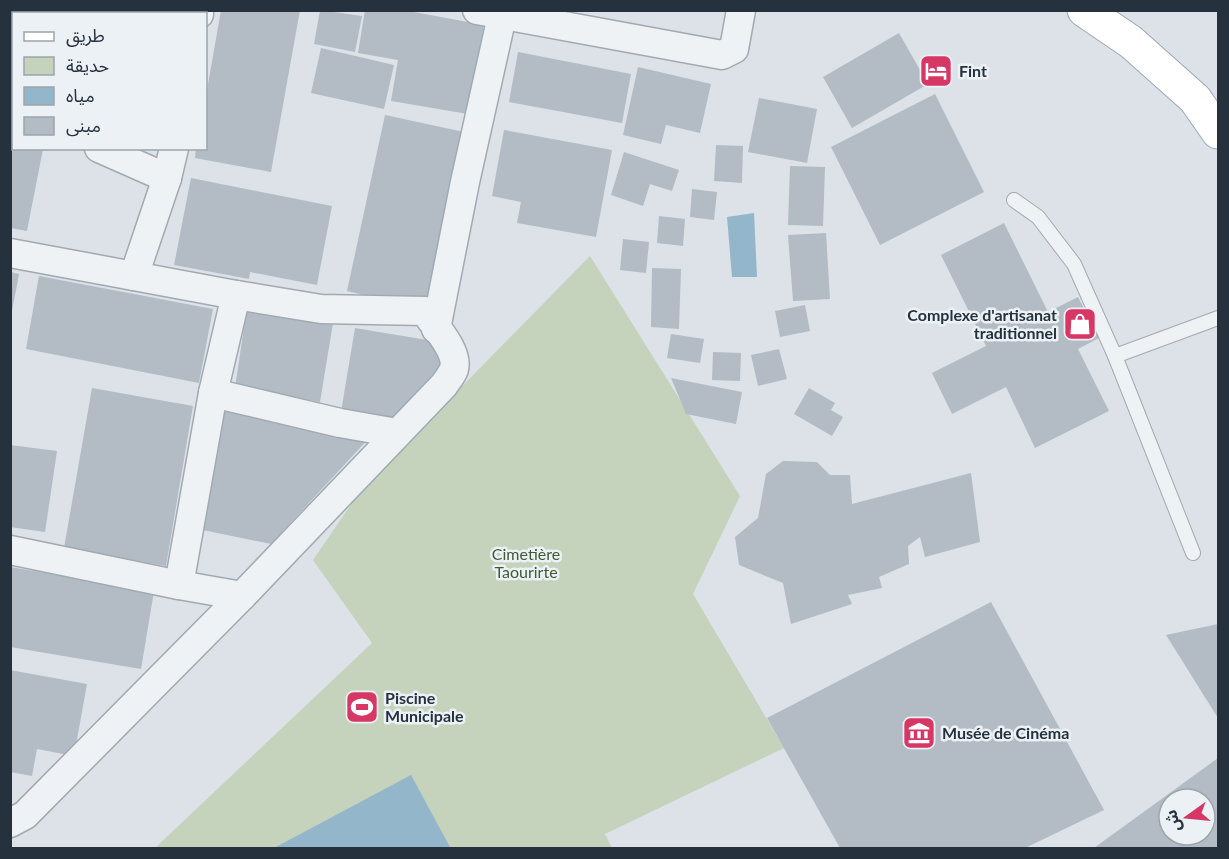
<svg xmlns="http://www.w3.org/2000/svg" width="1229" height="859" font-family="Lato,'Noto Sans Arabic',sans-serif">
  <rect width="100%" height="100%" fill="#dce2e7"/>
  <!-- green -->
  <polygon fill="#c5d2bc" points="590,256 740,496 693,594 784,748 605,834 612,848 155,848 372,643 313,560 363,487"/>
  <!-- water -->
  <g fill="#94b6ca">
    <polygon points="754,213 757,277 732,277 727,217"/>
    <polygon points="411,775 450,847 447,848 274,848"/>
  </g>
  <!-- building -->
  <g fill="#b3bcc4" fill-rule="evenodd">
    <polygon points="10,10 46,10 46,14 14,14 14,80 10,80"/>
    <polygon points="54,10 94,10 93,14 53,14"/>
    <polygon points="136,10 185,10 184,14 135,14"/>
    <polygon points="221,10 300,10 271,172 195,158 196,148 206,148 206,96"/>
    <polygon points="320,10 362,16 355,52 314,44"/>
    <polygon points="365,10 403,10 484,25 468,114 391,101 398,60 358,53"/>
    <polygon points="899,33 928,84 852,128 823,77"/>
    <polygon points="321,48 394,65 384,109 311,93"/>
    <polygon points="518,52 631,74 622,123 509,102"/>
    <polygon points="638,67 711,84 700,133 666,125 661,144 623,135"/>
    <polygon points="935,94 984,192 880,245 831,147"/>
    <polygon points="759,98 817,109 807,163 748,152"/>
    <polygon points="385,115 464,132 425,309 347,291"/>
    <polygon points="504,130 612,150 596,237 517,223 521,202 492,196"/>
    <polygon points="10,143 14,144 14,148 43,149 27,231 10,228"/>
    <polygon points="716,145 743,146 742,183 714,181"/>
    <polygon points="624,152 679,170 672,191 650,184 643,206 611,195"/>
    <polygon points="790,166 825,167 823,226 788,225"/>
    <polygon points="191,178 332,206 317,285 250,272 249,279 174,265"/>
    <polygon points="692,189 717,192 714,220 690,217"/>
    <polygon points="659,216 685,219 683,246 657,243"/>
    <polygon points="1004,223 1048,312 1078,297 1099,338 1078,349 1109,411 1035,448 1006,387 952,414 932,373 986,346 941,255"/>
    <polygon points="826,233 830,299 793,301 788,235"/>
    <polygon points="623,239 649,242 646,273 620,270"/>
    <polygon points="652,268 681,269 679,329 651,327"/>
    <polygon points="10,272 19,274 12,311 10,311"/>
    <polygon points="39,276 213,309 199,383 26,349"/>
    <polygon points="805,305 810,331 780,337 775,311"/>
    <polygon points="247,308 333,323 320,402 235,387"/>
    <polygon points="355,328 439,342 446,362 397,428 340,418"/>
    <polygon points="671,334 704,339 700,363 667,358"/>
    <polygon points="779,349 787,379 758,386 751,355"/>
    <polygon points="713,352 741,353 740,381 712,380"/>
    <polygon points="671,378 742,392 736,424 686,414"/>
    <polygon points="92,388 193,406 166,566 64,548"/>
    <polygon points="809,388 835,403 831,410 843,417 832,436 794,414"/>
    <polygon points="224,405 371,436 271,544 198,529"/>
    <polygon points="10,445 57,451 45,532 10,527"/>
    <polygon points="783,461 817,462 830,475 850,475 852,504 971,473 980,542 925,557 920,537 908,546 909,564 879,577 882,588 848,595 852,604 791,624 783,583 739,565 735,537 758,518 766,474"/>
    <polygon points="10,567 154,591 141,669 10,647"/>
    <polygon points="991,602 1104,810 1025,848 840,848 767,718"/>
    <polygon points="1218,624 1218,718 1166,635"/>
    <polygon points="10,670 87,684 74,756 37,749 32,776 10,772"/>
    <path d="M1218,758V848H1094ZM1169,799H1205V835H1169Z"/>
  </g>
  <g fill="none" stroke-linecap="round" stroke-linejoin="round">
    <!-- lane casing -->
    <g stroke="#a1aab1" stroke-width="16">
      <g id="lane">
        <polyline points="1014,200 1038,217 1074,264 1115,356 1218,318"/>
        <polyline points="1115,356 1193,553"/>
      </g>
    </g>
    <!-- street casing -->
    <g stroke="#a1aab1" stroke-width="31">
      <g id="street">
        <polyline points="477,10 722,55 734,49 741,10"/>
        <polyline points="199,14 199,10"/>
        <polyline points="10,117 14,118"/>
        <polyline points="99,148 167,178"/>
        <path d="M10,253L236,295L321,309L425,311C434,326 459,351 454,369C452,375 447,380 444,385L242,596L25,815L10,823"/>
        <polyline points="134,276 167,178 174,148"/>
        <polyline points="436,329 465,182 502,16"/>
        <polyline points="213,393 340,423 397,433"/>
        <polyline points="10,550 179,585 242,596"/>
        <polyline points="179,585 213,393 236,295"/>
      </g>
    </g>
    <!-- primary casing -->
    <g stroke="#9aa8b4" stroke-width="35">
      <polyline id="primary" points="1084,10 1131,42 1195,99 1218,132"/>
    </g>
    <!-- lane -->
    <use href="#lane" stroke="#eff2f5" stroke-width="14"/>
    <!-- street -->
    <use href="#street" stroke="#eff2f5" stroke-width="28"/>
    <!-- primary -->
    <use href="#primary" stroke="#fff" stroke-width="33"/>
  </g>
  <!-- icons -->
  <defs>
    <g id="hotel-square" transform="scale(1.725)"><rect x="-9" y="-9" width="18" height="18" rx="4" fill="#d63764" stroke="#ebf1f5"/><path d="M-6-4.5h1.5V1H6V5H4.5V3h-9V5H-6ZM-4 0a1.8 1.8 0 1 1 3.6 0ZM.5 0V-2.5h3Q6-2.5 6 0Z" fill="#fff"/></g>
    <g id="shop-square" transform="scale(1.725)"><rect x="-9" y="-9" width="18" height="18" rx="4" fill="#d63764" stroke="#ebf1f5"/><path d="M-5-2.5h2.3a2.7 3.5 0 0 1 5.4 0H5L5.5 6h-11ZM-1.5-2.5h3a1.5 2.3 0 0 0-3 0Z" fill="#fff"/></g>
    <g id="stadium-square" transform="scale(1.725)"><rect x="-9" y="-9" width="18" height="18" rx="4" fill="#d63764" stroke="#ebf1f5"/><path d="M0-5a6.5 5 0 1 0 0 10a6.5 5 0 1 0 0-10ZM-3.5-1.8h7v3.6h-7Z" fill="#fff"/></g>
    <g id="museum-square" transform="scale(1.725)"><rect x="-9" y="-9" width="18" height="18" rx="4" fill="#d63764" stroke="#ebf1f5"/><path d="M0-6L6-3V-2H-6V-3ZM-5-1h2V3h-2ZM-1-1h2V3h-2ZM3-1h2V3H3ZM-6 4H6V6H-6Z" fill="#fff"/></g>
  </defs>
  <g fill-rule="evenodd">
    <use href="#hotel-square" x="936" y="71"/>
    <use href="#shop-square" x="1080" y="324"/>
    <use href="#stadium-square" x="362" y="707"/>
    <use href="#museum-square" x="919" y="733"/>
  </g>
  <g text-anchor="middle" stroke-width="5" stroke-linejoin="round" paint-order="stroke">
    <!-- poi labels -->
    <g font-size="16" font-weight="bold" fill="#25323e" stroke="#ebf1f5" text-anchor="start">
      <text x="959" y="77">Fint</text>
      <text x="1057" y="321" text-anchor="end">Complexe d'artisanat<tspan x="1057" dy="18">traditionnel</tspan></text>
      <text x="385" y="704">Piscine<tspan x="385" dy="18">Municipale</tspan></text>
      <text x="942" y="739">Musée de Cinéma</text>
    </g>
    <!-- park labels -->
    <g font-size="16" fill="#3f5b31" stroke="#ebf1f5">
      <text x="526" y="560">Cimetière<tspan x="526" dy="18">Taourirte</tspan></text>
    </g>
  </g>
  <!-- border -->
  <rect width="1229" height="859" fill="none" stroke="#25323e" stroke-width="24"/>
  <!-- legend -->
  <rect x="12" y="12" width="195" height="138" fill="#ebf1f5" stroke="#9ca5ac" stroke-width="1.5"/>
  <rect x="24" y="32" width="30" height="9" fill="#ffffff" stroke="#9ca5ac" stroke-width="1.5"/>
  <text x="66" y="42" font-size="18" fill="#25323e">طريق</text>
  <rect x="24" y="57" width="30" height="18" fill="#c5d2bc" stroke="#9ca5ac" stroke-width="1.5"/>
  <text x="66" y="72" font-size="18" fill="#25323e">حديقة</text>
  <rect x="24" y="87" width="30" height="18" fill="#94b6ca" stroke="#9ca5ac" stroke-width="1.5"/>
  <text x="66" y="102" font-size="18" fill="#25323e">مياه</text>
  <rect x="24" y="117" width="30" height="18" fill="#b3bcc4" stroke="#9ca5ac" stroke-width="1.5"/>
  <text x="66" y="132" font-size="18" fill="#25323e">مبنى</text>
  <!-- north arrow -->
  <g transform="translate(1187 817) rotate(255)"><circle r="28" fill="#ebf1f5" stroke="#9ca5ac" stroke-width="1.5"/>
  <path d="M0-4.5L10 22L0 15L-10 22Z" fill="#d63764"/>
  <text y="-9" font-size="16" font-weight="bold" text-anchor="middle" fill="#25323e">ش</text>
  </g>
</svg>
